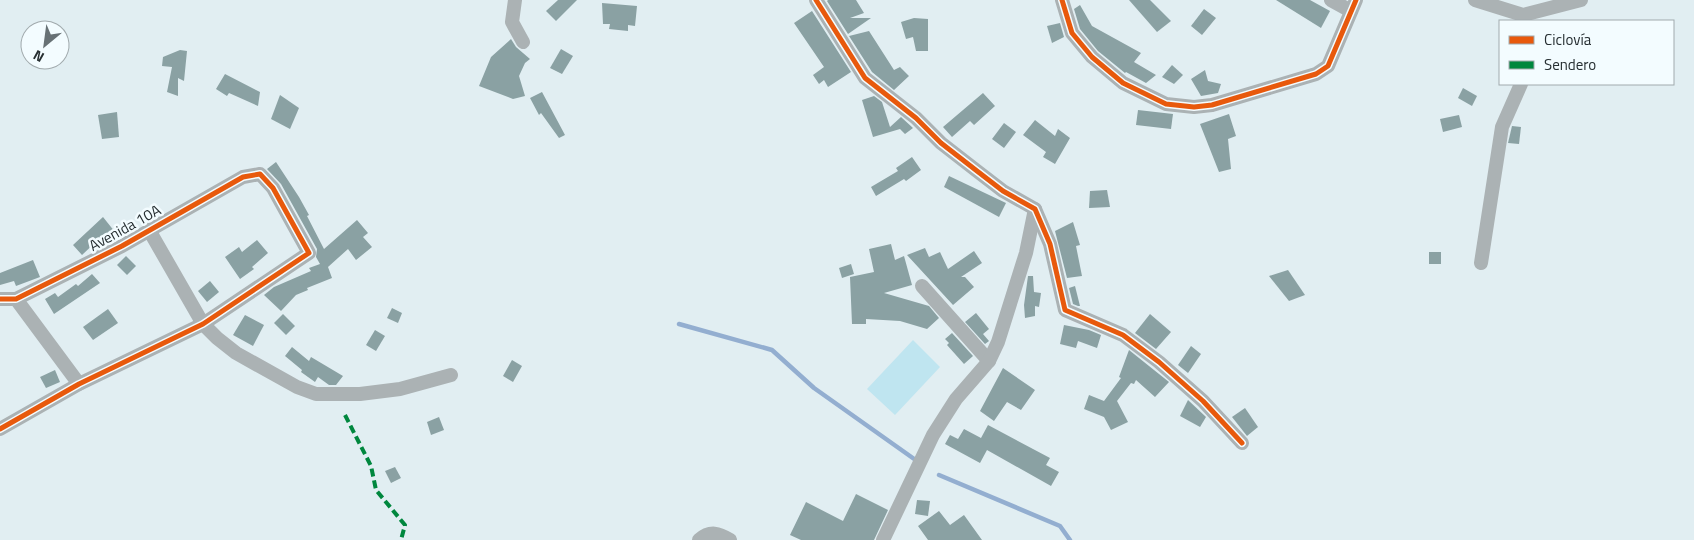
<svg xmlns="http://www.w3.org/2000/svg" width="1694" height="540" font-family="'Titillium Web',sans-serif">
  <rect width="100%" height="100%" fill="#e1eef2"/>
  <!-- green -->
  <polygon fill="#bfe5f0" points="913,340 940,367 895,415 867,389"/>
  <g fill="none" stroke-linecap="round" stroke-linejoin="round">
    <!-- stream -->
    <g stroke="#93aed0" stroke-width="4.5">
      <polyline points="679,324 772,350 814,388 917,461"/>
      <polyline points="939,475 1060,526 1070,540"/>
    </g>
  </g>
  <!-- building -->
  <g fill="#8aa1a3">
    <polygon points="558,0 577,0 556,21 546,11"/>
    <polygon points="828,0 856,0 864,13 850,18 871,18 848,34 827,1"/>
    <polygon points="1129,0 1150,0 1171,21 1157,32"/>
    <polygon points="1276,0 1310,0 1330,11 1321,28"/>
    <polygon points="602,3 637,6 635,26 628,25 628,31 609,29 610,24 603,24"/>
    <polygon points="1080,5 1092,26 1141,53 1134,62 1156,75 1146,83 1126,72 1125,73 1098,51 1080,29 1074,9"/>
    <polygon points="1204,9 1216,18 1202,35 1191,26"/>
    <polygon points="812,11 851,72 828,87 824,80 819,84 813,75 824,67 794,23"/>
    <polygon points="914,18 928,19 928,51 916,51 913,37 906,39 901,22"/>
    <polygon points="1060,23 1064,37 1052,43 1047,26"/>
    <polygon points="869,31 894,70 900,67 909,76 894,90 872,72 849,36"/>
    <polygon points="511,39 516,47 530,59 525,63 519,76 525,96 513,99 479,86 491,57"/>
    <polygon points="561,49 573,56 562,74 550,68"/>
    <polygon points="180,50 187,51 184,81 178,78 178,96 167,92 172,67 162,66 163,57"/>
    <polygon points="1172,65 1183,75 1174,84 1162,77"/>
    <polygon points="1205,70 1208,81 1221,84 1218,93 1201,96 1191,79"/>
    <polygon points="225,74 260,92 258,106 229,93 227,96 216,89"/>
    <polygon points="1463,88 1477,96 1472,106 1458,98"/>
    <polygon points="542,92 565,135 559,138 541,113 539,115 530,98"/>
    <polygon points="983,93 995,106 974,125 970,121 952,137 943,127"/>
    <polygon points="280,95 299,108 290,129 271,119"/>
    <polygon points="874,96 882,102 890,127 901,117 913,128 905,134 900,129 873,137 862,100"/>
    <polygon points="1138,110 1173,114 1171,129 1136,125"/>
    <polygon points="117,112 119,137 102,139 98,115"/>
    <polygon points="1229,114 1236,136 1228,139 1231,169 1219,172 1200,124"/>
    <polygon points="1459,115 1462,127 1443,132 1440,119"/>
    <polygon points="1035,120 1055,136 1058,129 1070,138 1055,164 1043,157 1046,152 1023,135"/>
    <polygon points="1004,123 1016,132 1004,148 992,139"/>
    <polygon points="1512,126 1521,127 1519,144 1508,143"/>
    <polygon points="912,157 921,170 906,181 904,179 876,196 871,187 898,171 896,168"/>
    <polygon points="276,162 299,197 309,215 307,216 324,249 357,220 368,233 363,237 372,247 356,260 348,249 328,267 332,278 307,288 308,290 296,295 281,311 264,295 274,287 311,271 309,268 320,264 316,257 317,249 281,184 267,169"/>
    <polygon points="949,176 1006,203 999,217 944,187"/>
    <polygon points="1107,190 1110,207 1089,208 1090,191"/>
    <polygon points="103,217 115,232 103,241 100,238 82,255 73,245"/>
    <polygon points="1073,222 1080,245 1076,246 1082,276 1067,278 1055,231"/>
    <polygon points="257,240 268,253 252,267 254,269 240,279 225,257 239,247 242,252"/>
    <polygon points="891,244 895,260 904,256 912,285 884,293 929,306 939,318 927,329 900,321 866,319 866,324 852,324 850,277 874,272 869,249"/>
    <polygon points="925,248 929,257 940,252 948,269 974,251 982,263 961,277 965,277 974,287 953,305 907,255"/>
    <rect x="1429" y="252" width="12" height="12"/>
    <polygon points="126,256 136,266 127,275 117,265"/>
    <polygon points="33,260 40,277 16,286 14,281 0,285 0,273"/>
    <polygon points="851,264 854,274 842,278 839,268"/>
    <polygon points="1288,270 1305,295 1289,301 1269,276"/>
    <polygon points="92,274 100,283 54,314 45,299 55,293 58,297 76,284 78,286"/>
    <polygon points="1028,276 1033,276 1034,292 1041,293 1039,307 1035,306 1035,316 1025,318 1024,305"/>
    <polygon points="210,281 219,292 207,302 198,291"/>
    <polygon points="1075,286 1080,306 1078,306 1073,304 1069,288"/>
    <polygon points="392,308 402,313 398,323 387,318"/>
    <polygon points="108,309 118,323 93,340 83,327"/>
    <polygon points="976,313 989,329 983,334 989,341 985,344 965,322"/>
    <polygon points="283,314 295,326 286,335 274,323"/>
    <polygon points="1150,314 1171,332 1156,349 1135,333"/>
    <polygon points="245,315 264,325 253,346 233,335"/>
    <polygon points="1064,325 1089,330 1101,335 1097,348 1078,341 1076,348 1060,344"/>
    <polygon points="375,330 385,336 376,351 366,345"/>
    <polygon points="952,333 973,356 964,364 947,345 949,343 945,339"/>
    <polygon points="1191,346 1201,354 1188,373 1178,365"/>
    <polygon points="292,347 309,361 311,357 343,376 336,385 329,385 318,377 315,382 301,372 302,370 285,356"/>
    <polygon points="1129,350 1169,382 1155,397 1136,380 1134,384 1131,383 1117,401 1128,422 1111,430 1104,417 1084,409 1089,395 1104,401 1121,378 1119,377"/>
    <polygon points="512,360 522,366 513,382 503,376"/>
    <polygon points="1003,368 1035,390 1021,410 1007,402 994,421 980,411"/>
    <polygon points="55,370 60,382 46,388 40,377"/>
    <polygon points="1188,400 1206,417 1200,427 1180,416"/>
    <polygon points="1245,408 1258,427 1247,436 1232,417"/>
    <polygon points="439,417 444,430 431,435 427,422"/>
    <polygon points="988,425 1050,458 1046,465 1059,472 1051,486 987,450 980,463 945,444 950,435 958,439 964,429 981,438"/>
    <polygon points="395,467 401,478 391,483 385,471"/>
    <polygon points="856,494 888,510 874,540 801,540 790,535 806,502 843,521"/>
    <polygon points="917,500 930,501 928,516 915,514"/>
    <polygon points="939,511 950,525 964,515 982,540 928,540 918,526"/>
  </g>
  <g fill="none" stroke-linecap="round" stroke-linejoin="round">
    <!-- minor -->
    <g stroke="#abb2b4" stroke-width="14">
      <polyline points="515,0 512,22 523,42"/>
      <polyline points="816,0 865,78 916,118 941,143 977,171 1003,191 1035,209 1050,244 1065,310 1123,335 1159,362 1203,401 1242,443"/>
      <polyline points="1062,0 1072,33 1092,57 1123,83 1166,104 1194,107 1212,105 1316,74 1328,66 1356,0"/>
      <polyline points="1331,0 1351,11"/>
      <polyline points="1475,0 1523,15 1581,0"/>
      <polyline points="149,230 203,324 217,338 236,353 297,387 316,394 360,394 400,389 451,375"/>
      <polyline points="1481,263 1502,127 1521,84"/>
      <polyline points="922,286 989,361"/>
      <polyline points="0,299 16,299 122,246 243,177 260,174 273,188 309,253 203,324 79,384 0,429"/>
      <polyline points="16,299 79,384"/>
      <path d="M699,540C710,530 719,533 730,540"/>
      <polyline points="883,540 933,435 956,399 989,361 998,342 1026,253 1035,209"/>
    </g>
    <!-- quiet -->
    <polyline stroke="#00873e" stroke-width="4" stroke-dasharray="8 4" stroke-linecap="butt" points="345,415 371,466 376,490 405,525 401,540"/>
    <!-- cycleway casing -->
    <g stroke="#f3fcff" stroke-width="8">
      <g id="cycleway">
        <polyline points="816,0 865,78 916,118 941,143 977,171 1003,191 1035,209 1050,244 1065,310 1123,335 1159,362 1203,401 1242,443"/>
        <polyline points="1062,0 1072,33 1092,57 1123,83 1166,104 1194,107 1212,105 1316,74 1328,66 1356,0"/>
        <polyline points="0,299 16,299 122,246 243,177 260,174 273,188 309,253 203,324 79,384 0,429"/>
      </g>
    </g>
    <!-- cycleway -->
    <use href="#cycleway" stroke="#e8590c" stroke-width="5"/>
  </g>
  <g text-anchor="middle" stroke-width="5" stroke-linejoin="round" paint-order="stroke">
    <!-- street labels -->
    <g font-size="15" fill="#262e31" stroke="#f3fcff">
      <text transform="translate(125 228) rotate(-29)" y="5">Avenida 10A</text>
    </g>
  </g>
  <!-- legend -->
  <rect x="1499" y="20" width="175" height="65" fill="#f3fcff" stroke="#a1aaad"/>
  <rect x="1509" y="36" width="25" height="8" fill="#e8590c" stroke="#a1aaad"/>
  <text x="1544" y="45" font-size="15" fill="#262e31">Ciclovía</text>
  <rect x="1509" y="61" width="25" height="8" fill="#00873e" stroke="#a1aaad"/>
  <text x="1544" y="70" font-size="15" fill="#262e31">Sendero</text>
  <!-- north arrow -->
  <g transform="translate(45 45) rotate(209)"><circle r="24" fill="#f3fcff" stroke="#a1aaad"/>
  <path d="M0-4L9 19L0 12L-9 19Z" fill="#677175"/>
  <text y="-8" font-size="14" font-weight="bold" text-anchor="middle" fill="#262e31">N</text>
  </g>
</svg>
